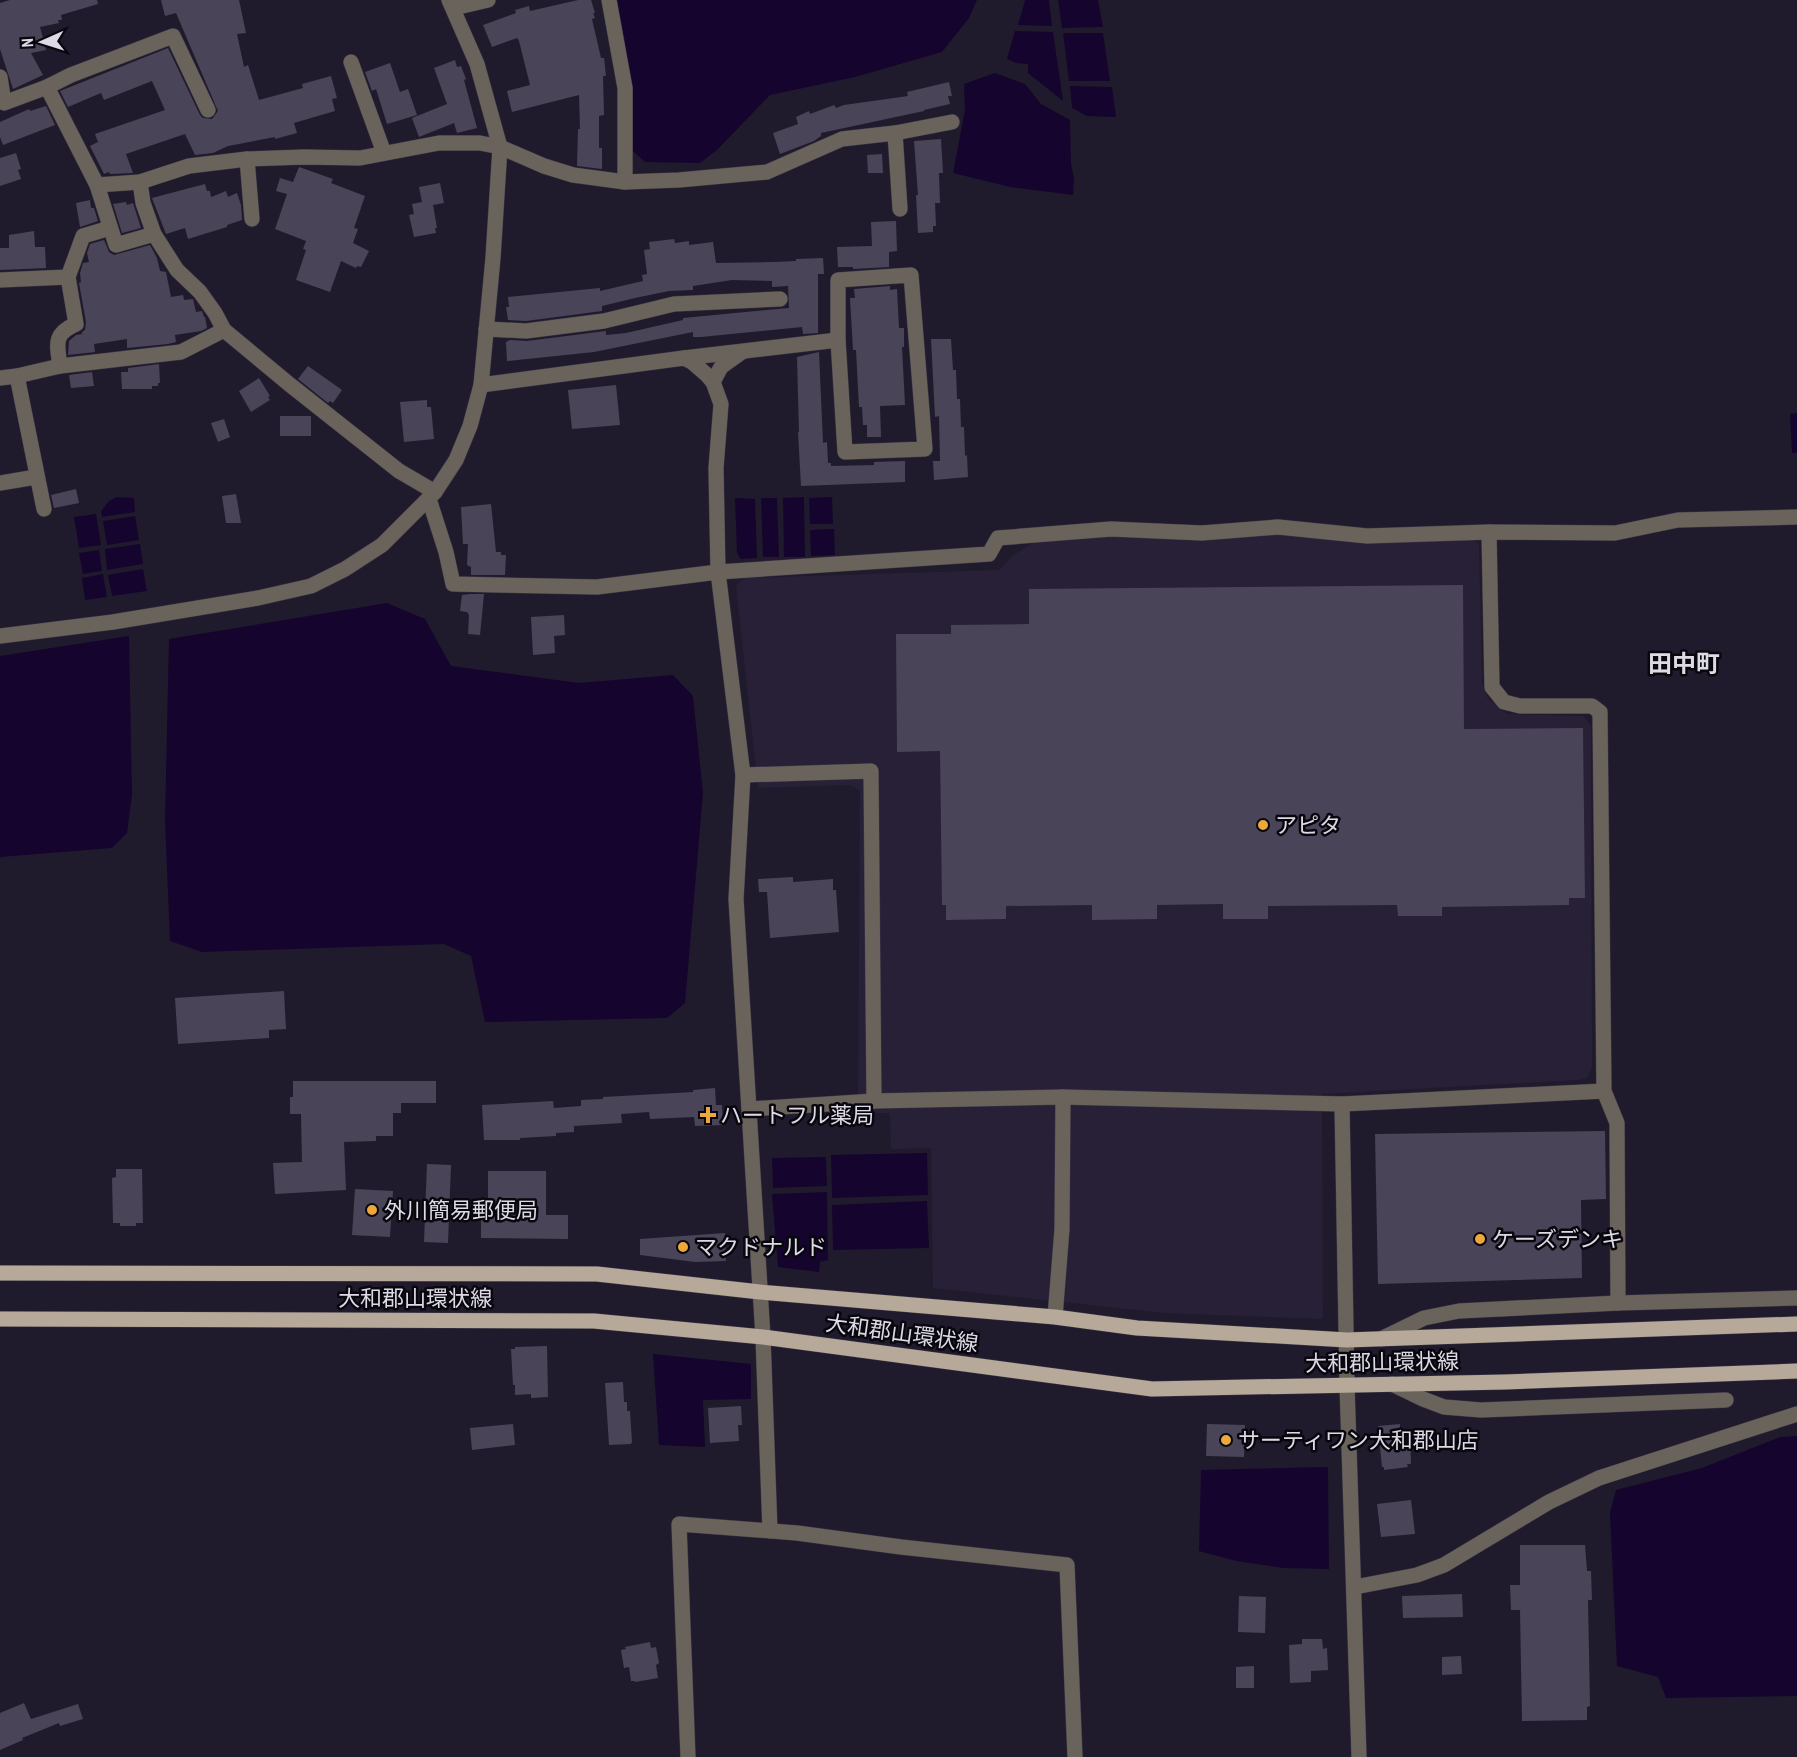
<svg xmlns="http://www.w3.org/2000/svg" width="1797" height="1757" font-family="'PT Sans Narrow','Noto Sans JP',sans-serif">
  <rect width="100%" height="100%" fill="#201b2c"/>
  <!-- built -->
  <polygon fill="#272037" points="1280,530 1471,538 1479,544 1482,683 1488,699 1507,714 1583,716 1591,726 1592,1068 1587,1078 1578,1080 1322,1094 1323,1319 1164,1313 933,1288 931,1148 891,1149 890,1113 858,1113 860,791 851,785 758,788 736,585 745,578 999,570 1012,556 1031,544 1071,536"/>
  <!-- water -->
  <g fill="#15042d">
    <polygon points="617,0 977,0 969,18 942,52 855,77 770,95 717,150 700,163 645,162 633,151 630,84"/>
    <polygon points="1025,0 1049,0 1052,26 1018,25"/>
    <polygon points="1058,0 1098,0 1103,27 1062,28"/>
    <polygon points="1015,31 1053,32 1063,101 1028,73 1028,64 1016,63 1007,59"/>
    <polygon points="1063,33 1103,33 1110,81 1069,81"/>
    <polygon points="995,73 1025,84 1041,104 1070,120 1071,164 1074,178 1073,195 1010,187 953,173 965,110 964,84"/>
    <polygon points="1070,86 1112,87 1116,117 1087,116 1072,108"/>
    <polygon points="1797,413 1797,453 1792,453 1790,414"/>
    <polygon points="117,497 134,498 135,512 102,517 101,511 109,501"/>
    <polygon points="804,497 805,557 784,557 783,498"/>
    <polygon points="832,497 833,524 810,524 809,498"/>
    <polygon points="735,498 755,499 757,558 741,559 737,553"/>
    <polygon points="761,498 777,498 779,557 763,557"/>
    <polygon points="96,514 101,545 79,548 74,517"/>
    <polygon points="135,516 139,540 107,545 103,521"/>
    <polygon points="834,529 835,555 811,556 810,530"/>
    <polygon points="140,544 143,564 107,570 105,549"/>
    <polygon points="99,550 102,571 83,574 79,553"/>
    <polygon points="143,569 147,591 112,596 108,575"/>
    <polygon points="103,574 107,597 85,600 82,578"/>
    <polygon points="387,603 425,619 451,666 579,683 673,675 693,696 703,793 685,1003 667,1018 485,1022 471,956 444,944 202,952 170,941 165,821 169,639"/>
    <polygon points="129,636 132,795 127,833 112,848 0,857 0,656"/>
    <polygon points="927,1153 928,1195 832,1198 831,1155"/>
    <polygon points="826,1157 827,1186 773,1188 772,1158"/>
    <polygon points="827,1192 828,1260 820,1262 819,1272 778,1267 772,1194"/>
    <polygon points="927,1201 929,1248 833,1250 832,1205"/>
    <polygon points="653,1354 751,1364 751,1399 703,1400 705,1447 659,1445"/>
    <polygon points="1797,1436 1797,1696 1666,1698 1658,1677 1617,1666 1610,1513 1616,1490 1702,1468 1780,1437"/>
    <polygon points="1328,1467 1329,1569 1283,1568 1236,1561 1199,1551 1201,1470"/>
  </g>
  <!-- building -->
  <g fill="#494457">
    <polygon points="10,0 97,0 98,4 61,15 62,20 58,20 59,23 40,27 46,50 31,53 43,75 13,89 0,49 0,3"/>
    <polygon points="161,0 239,0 246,33 237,34 244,67 248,65 259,100 303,88 302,84 331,76 337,98 332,99 335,111 294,123 297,133 275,139 275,137 228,146 213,153 195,155 185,134 126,154 133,173 110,174 109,172 104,174 90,146 98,142 95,134 165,110 152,81 104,100 101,93 68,107 60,91 168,48 200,115 203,118 212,119 218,111 176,13 165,16"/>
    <polygon points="578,0 591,0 595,13 593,13 595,18 592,19 601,58 604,58 606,76 603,76 604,115 599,116 599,148 602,148 602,169 577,166 578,129 580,129 579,95 512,112 507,91 530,85 519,41 517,38 492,47 483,25 516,13 515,10 529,6 530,11"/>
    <polygon points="455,60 457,67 461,66 466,79 464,80 477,128 457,133 454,123 419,137 412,118 447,104 434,68"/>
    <polygon points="390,63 400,92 408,89 417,115 387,124 376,89 372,91 365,72"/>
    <polygon points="949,82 952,96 948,96 950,104 924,110 924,111 821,133 821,136 814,141 780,154 773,133 798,124 796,117 809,111 810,114 834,105 836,108 844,105 908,96 907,92"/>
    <polygon points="46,106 55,125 3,145 0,137 0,122 29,109 30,111"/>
    <polygon points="941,139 943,173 939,173 940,203 935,203 936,226 933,226 933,232 918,233 916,195 918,195 914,141"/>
    <polygon points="16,153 21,169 18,170 21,179 0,186 0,158"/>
    <polygon points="882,154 883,173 868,173 867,155"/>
    <polygon points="299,167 333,179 331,183 365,196 354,228 358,229 353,243 369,251 361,267 357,266 356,268 341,261 330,292 296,280 306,250 303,249 306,241 275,229 287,194 276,191 280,178 293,182"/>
    <polygon points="440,183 444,203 433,205 437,228 435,228 436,233 414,237 409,215 414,214 412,204 422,202 419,187"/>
    <polygon points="205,184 207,191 210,191 211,197 226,191 228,197 237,193 241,205 242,220 227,225 227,227 188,239 185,228 166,234 152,198"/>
    <polygon points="90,200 91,208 94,208 98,221 80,227 76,203"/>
    <polygon points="126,202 127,205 133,203 141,228 122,233 113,204"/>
    <polygon points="896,221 897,251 889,252 889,267 853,269 853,267 838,267 837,247 872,246 871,222"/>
    <polygon points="34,231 35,247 45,247 46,268 0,270 0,248 9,248 9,235"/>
    <polygon points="674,239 675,243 689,241 689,245 713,242 716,263 774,262 796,261 796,259 823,258 824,274 818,274 818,333 803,334 802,327 701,337 693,337 693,332 594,352 507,361 506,342 510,340 527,341 606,331 606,335 626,333 683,320 683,318 789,308 788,286 772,287 772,281 732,280 693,286 693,290 669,291 635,298 602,306 602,311 526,321 508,320 506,307 509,307 508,297 600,288 600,291 643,281 642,275 647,274 644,250 650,249 649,242"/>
    <polygon points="104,240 109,252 114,255 150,245 157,258 160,271 166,272 171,297 183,295 184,300 193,299 196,312 202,311 204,317 205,317 207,328 201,331 175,335 176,342 168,344 127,348 127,339 94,344 95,352 68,355 69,341 76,335 82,334 82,332 85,330 86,322 79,283 81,282 80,273 83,263 89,262 87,253 90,244"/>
    <polygon points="890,286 890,290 897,289 899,328 904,328 904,347 902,347 905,405 880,406 881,437 867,437 867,425 863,425 862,407 859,407 856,350 853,350 850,298 855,298 854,289"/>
    <polygon points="931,339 951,339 953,370 956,370 957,399 960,399 961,427 964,427 965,456 967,455 968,477 934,480 933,461 940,461 939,416 935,417"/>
    <polygon points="819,352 823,443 827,442 828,463 831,463 831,466 874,465 874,462 905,461 905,482 801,486 798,432 799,432 797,357"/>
    <polygon points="159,364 160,383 158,383 158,386 152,386 152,389 122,389 121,372 128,372 128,368"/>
    <polygon points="308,366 342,390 333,403 330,401 328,403 298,379"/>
    <polygon points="92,372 94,386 71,388 69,375"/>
    <polygon points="259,378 270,396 268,397 270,400 251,412 239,391"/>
    <polygon points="616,385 620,425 572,429 568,390"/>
    <polygon points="427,400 427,407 431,407 434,439 404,442 400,402"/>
    <rect x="280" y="416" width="31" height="20"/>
    <polygon points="224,419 230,437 218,442 211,423"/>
    <polygon points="76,489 79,503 54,508 51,495"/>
    <polygon points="236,494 241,523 226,523 222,496"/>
    <polygon points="491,504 496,552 501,552 501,555 506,555 505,575 471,575 471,567 467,565 468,544 463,544 461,507"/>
    <polygon points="1463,585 1464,729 1583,728 1585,898 1569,898 1569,905 1442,907 1442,916 1398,916 1397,905 1268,906 1268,919 1223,919 1223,904 1157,905 1157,919 1092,920 1092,905 1006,906 1006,919 946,920 946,905 942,905 940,751 897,752 896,634 951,634 951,625 1029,624 1029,589"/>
    <polygon points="470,594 484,594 480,635 468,634 469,615 467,612 460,611 462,595"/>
    <polygon points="564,615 565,635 554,636 555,653 533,655 531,617"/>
    <polygon points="793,877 793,882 833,879 833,890 836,890 839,932 770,938 767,892 759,892 758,879"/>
    <polygon points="284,991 286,1029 269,1030 269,1038 178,1044 175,998"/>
    <polygon points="293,1081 436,1081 436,1103 401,1103 401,1113 393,1113 393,1136 376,1136 376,1141 344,1142 346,1190 275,1194 273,1163 302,1162 301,1114 290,1114 290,1097 293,1097"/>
    <polygon points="715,1088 716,1105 722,1105 723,1125 695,1126 694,1117 650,1119 649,1112 621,1114 622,1123 574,1126 574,1132 556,1133 556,1136 520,1138 520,1140 484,1140 482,1105 553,1101 554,1108 581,1106 581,1100 603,1099 603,1097 693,1092 693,1090"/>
    <polygon points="1605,1131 1606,1199 1581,1200 1582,1278 1378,1284 1375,1134"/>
    <polygon points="427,1164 451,1165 448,1243 424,1242"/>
    <polygon points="116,1169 142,1169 143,1223 136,1223 136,1226 120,1226 120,1223 113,1223 112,1178 116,1177"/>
    <polygon points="488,1171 546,1171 546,1215 568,1215 568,1239 481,1238 481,1214 488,1214"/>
    <polygon points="355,1189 393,1191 390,1237 352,1235"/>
    <polygon points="725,1233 726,1261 695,1262 640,1255 640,1239"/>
    <polygon points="547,1346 548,1397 531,1398 531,1394 515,1395 515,1385 513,1385 511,1349 515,1349 515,1347"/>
    <polygon points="623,1382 624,1402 627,1402 627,1411 630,1411 632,1442 631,1444 609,1445 605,1383"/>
    <polygon points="741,1406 742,1425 738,1425 739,1441 710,1443 708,1408"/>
    <polygon points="513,1424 515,1445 472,1450 470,1428"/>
    <polygon points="1207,1424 1245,1425 1244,1457 1206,1456"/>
    <polygon points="1400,1424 1400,1433 1410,1432 1411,1464 1407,1464 1408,1467 1384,1470 1384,1467 1382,1467 1378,1426"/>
    <polygon points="1411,1500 1415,1534 1381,1537 1377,1504"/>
    <polygon points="1520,1545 1585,1545 1587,1571 1591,1571 1592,1600 1588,1600 1590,1706 1587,1707 1587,1720 1522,1721 1520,1610 1511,1610 1510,1585 1520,1585"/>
    <polygon points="1462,1594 1463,1617 1403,1618 1402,1596"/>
    <polygon points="1239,1596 1266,1597 1265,1633 1238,1632"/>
    <polygon points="1302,1639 1322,1639 1323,1649 1327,1648 1328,1670 1311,1671 1311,1682 1290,1683 1289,1645 1302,1644"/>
    <polygon points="650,1642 651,1648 656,1647 659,1663 656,1665 658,1678 635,1682 635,1681 631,1681 629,1667 624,1668 621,1650 626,1649 625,1647"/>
    <polygon points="1461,1656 1462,1674 1442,1675 1442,1657"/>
    <polygon points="1254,1666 1254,1688 1236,1688 1236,1667"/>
    <polygon points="24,1703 31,1719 78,1704 83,1719 60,1726 59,1723 22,1738 23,1740 0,1750 0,1713"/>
  </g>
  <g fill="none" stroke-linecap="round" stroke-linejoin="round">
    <!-- minor casing -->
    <g stroke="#3a3646" stroke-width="16">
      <g id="minor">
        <polyline points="609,0 625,88 625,182"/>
        <polyline points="454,8 488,0"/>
        <polyline points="351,62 384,153"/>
        <polyline points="0,77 4,103 47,87 97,185 140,182 189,166 247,159 304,157 360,158 439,143 480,143 500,147 544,166 573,175 625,182 679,180 767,172 842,139 895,133 900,209"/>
        <polyline points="47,87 71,75 173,36 208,110"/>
        <polyline points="895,133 952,122"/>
        <polyline points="247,159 252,219"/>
        <polyline points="140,182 143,203 154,234 177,270 200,292 215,313 224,330 289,384 399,471 435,492"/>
        <polyline points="97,185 116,245 154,234"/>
        <polygon points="911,275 925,449 845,452 838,340 838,280"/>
        <polyline points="0,280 68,277"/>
        <polyline points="486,329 526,331 604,321 674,304 780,299"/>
        <polyline points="684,358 838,340"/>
        <path d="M60,366C57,344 53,334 76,324L68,277L83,236L110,228"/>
        <polyline points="17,376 44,509"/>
        <polyline points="0,378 17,376 60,366 181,352 224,330"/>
        <polyline points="713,382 721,367 742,352"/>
        <polyline points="481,385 684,358 692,362 707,375 713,382 721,404 716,468 718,572 743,775 736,899 763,1337 770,1531"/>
        <polyline points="0,483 36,477"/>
        <polyline points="429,499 446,552 453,584 597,587 718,572 989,554 998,538 1111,529 1202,533 1278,527 1367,536 1489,532 1615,533 1678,520 1797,517"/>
        <polyline points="1489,532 1492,687 1504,702 1520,706 1592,706 1600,712 1604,1091 1617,1123 1618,1303"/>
        <polyline points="0,636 113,622 258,598 311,586 345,569 382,545 435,492 456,460 470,426 481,385 493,258 500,147 477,64 449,0"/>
        <polyline points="743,775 871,771 874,1101"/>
        <polyline points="1342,1104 1347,1385 1359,1757"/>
        <polyline points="750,1109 874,1101 1063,1097 1342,1104 1604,1091"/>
        <polyline points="1055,1317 1062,1229 1063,1097"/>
        <polyline points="1381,1339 1424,1318 1459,1311 1618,1303 1797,1298"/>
        <polyline points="1392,1384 1423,1399 1444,1407 1481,1410 1726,1400"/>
        <polyline points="1355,1587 1417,1575 1444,1565 1549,1502 1599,1478 1797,1414"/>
        <polyline points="688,1757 679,1524 797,1533 901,1547 1067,1565 1075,1757"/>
      </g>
    </g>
    <!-- major casing -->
    <g stroke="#3a3646" stroke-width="16">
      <g id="major">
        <polyline points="0,1273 597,1274 760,1292 1055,1317 1137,1328 1347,1340 1797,1324"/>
        <polyline points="0,1319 594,1321 763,1337 1152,1389 1505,1382 1797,1371"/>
      </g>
    </g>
    <!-- minor -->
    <use href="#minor" stroke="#6a635b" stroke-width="15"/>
    <!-- major -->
    <use href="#major" stroke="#b6a999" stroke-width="15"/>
  </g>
  <!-- markers -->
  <g fill="#eda83b" stroke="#09070e" stroke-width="2">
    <circle cx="1263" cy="825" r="6"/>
    <path d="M705 1106h6v6h6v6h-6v6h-6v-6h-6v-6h6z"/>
    <circle cx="372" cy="1210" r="6"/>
    <circle cx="1480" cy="1239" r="6"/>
    <circle cx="683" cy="1247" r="6"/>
    <circle cx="1226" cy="1440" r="6"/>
  </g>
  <g text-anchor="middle" stroke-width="5" stroke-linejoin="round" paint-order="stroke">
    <!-- poi labels -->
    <g font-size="22" fill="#dddae6" stroke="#09070e" text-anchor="start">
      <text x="1275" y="833">アピタ</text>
      <text x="720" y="1123">ハートフル薬局</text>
      <text x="384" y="1218">外川簡易郵便局</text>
      <text x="1492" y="1247">ケーズデンキ</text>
      <text x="695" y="1255">マクドナルド</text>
      <text x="1238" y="1448">サーティワン大和郡山店</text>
    </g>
    <!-- street labels -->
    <g font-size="22" fill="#dddae6" stroke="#09070e">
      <text x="415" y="1306">大和郡山環状線</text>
      <text transform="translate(902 1333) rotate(8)" y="8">大和郡山環状線</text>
      <text transform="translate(1382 1362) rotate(-1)" y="8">大和郡山環状線</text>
    </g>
    <!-- neighbourhood labels -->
    <g font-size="24" font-weight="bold" fill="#dddae6" stroke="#09070e">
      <text x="1684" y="672">田中町</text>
    </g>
  </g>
  <!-- north arrow -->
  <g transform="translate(42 42) rotate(267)" stroke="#09070e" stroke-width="4.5" paint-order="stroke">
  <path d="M0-4.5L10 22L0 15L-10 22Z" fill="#dddae6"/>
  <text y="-9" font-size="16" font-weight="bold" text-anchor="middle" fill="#dddae6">N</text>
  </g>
</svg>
